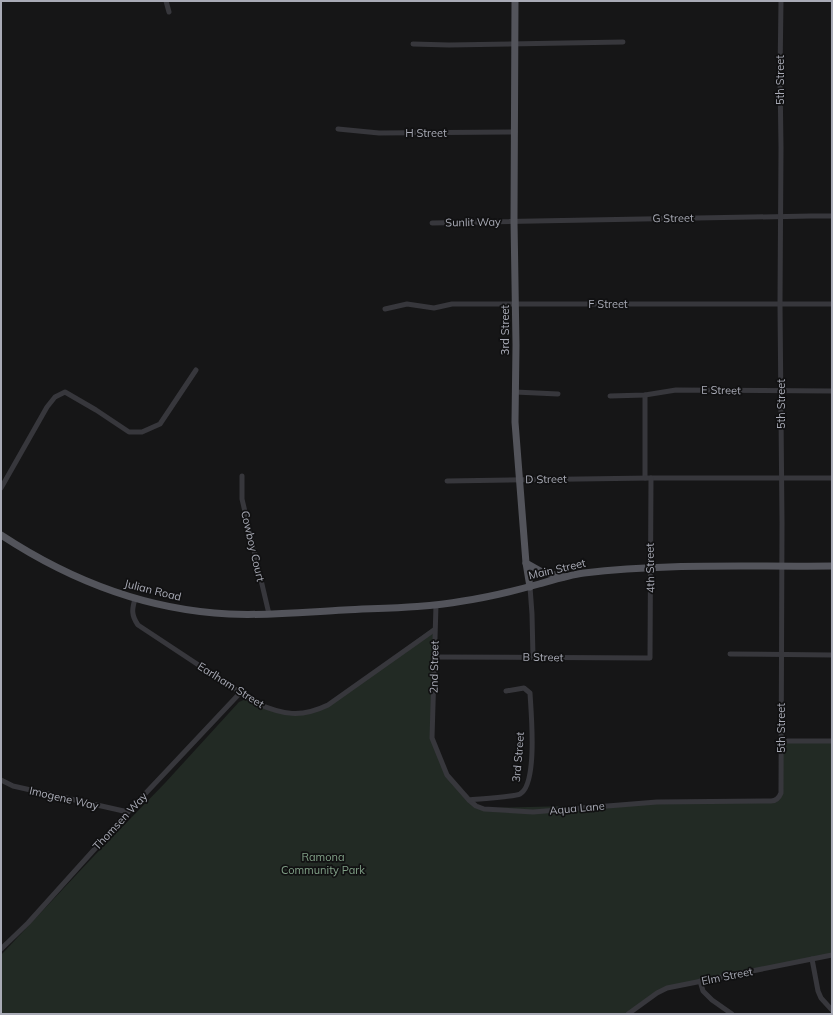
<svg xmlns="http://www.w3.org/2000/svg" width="833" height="1015" font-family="Mulish,sans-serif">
  <rect width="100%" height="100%" fill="#161617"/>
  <!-- green -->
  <polygon fill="#222a24" points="435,626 431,729 444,770 470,802 487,808 770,801 779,797 781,741 832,741 832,955 666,989 628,1014 1,1014 1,955 93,857 165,783 239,702 248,698 257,703 295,714 328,705"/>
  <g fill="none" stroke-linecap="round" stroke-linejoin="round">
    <!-- minor -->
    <g stroke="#37373c" stroke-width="5">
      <polyline points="166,1 169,12"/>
      <polyline points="413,44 449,45 623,42"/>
      <polyline points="338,129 379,133 515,132"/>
      <polyline points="432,223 811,216 832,216"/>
      <polyline points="385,309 407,304 434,308 452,304 832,304"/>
      <polyline points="515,392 558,394"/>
      <polyline points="645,395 645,478"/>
      <polyline points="610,396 645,395 676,390 832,391"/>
      <polyline points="242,476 242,499 269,614"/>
      <polyline points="447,481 651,478 832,478"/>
      <polyline points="1,488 47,407 55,397 65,392 96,410 129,432 142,432 160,424 196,370"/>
      <polyline points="530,587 532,614 533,657"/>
      <path d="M135,599C132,609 131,615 138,625L256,703C283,715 301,718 328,705L434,630"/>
      <path d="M436,605L432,738L447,775L469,800L476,806L484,809L533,812L657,802L771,801C776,801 779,798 781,793L782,523L780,304L781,148L780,75L781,1"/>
      <polyline points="730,654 832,655"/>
      <polyline points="435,657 650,658 651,478"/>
      <polyline points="781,741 832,741"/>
      <polyline points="1,780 13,786 128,812"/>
      <path d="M469,800C478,799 514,797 520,794C538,784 531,712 530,693L524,688L506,691"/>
      <polyline points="1,949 28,923 128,812 240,693"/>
      <polyline points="812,959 818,991 821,998 832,1010"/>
      <polyline points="700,981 703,991 712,1000 732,1014"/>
      <polyline points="628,1014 657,993 667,988 832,955"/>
    </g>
    <!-- major -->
    <g stroke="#53545b" stroke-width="7">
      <polyline points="515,1 514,221 516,345 515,422 526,563 530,587"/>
      <path d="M1,535C71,581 145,610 229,614C267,616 306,612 344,610C384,608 424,608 463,601C489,597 514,591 539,584C553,580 569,575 584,573C666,563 749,567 832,566"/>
      <polyline points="526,563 542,572 563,577"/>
    </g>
  </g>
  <g text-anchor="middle" stroke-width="3.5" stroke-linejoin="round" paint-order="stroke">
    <!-- street labels -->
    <g font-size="11" fill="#a9abb6" stroke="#111112">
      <text transform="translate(780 80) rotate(-90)" y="4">5th Street</text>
      <text x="426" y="137">H Street</text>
      <text transform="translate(673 218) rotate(-1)" y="4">G Street</text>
      <text transform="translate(473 222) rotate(-1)" y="4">Sunlit Way</text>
      <text x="608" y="308">F Street</text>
      <text transform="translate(505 330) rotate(-90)" y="4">3rd Street</text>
      <text transform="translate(721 390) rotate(1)" y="4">E Street</text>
      <text transform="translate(781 404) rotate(-90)" y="4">5th Street</text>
      <text transform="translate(546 479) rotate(-1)" y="4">D Street</text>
      <text transform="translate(253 546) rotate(77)" y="4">Cowboy Court</text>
      <text transform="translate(650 568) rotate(-91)" y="4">4th Street</text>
      <text transform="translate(557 569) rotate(-13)" y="4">Main Street</text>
      <text transform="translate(153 590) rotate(14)" y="4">Julian Road</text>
      <text transform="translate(543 657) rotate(1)" y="4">B Street</text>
      <text transform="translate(434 667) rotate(-89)" y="4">2nd Street</text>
      <text transform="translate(231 685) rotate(32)" y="4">Earlham Street</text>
      <text transform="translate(781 728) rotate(-90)" y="4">5th Street</text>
      <text transform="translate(518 757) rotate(-85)" y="4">3rd Street</text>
      <text transform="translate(64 798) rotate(13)" y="4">Imogene Way</text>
      <text transform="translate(577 808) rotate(-5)" y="4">Aqua Lane</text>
      <text transform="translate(120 821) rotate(-47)" y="4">Thomsen Way</text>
      <text transform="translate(727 976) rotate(-11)" y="4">Elm Street</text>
    </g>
    <!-- park labels -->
    <g font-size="11" fill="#81a087" stroke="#111112">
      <text x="323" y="861">Ramona<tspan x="323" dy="13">Community Park</tspan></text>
    </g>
  </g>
  <!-- border -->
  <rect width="833" height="1015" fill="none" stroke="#a9abb6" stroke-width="4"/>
</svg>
